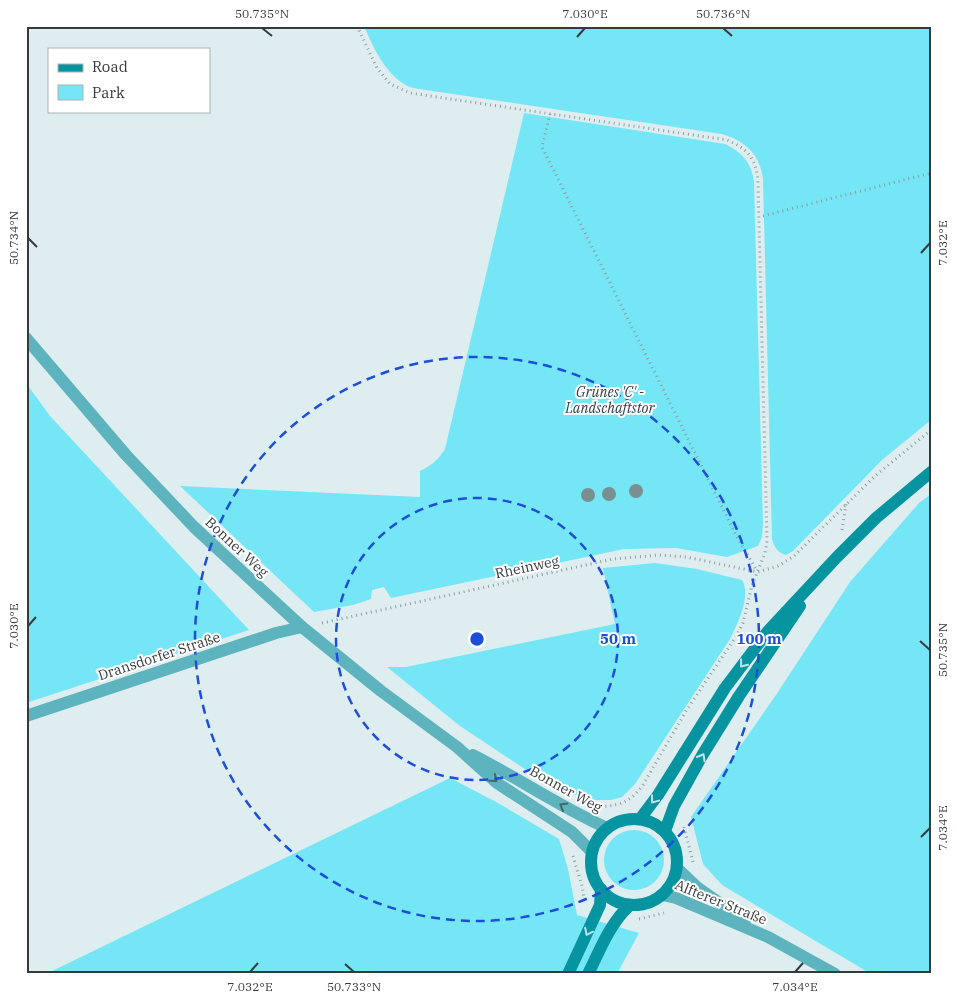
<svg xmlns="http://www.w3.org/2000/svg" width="957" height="1000" font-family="'IBM Plex Serif',serif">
  <rect width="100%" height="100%" fill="#deedef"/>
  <!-- green -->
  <g fill="#75e6f5">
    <path d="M364,26H931V420L882,460L793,551L786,555C778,553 774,547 772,539L763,179C760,154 745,141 722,134L419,89C414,88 408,87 404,84C384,71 373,47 364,26Z"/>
    <path d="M524,113L725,144C742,152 752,163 754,182L763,523L762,537L758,546L727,557L676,548L624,549L391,598L384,587L372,590L371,599L353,605L314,612L180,486L420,497V471C431,466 439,459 445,449Z"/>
    <polygon points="26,383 50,416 249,630 26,703"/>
    <polygon points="931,494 931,974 871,974 722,885 703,864 691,817 776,695 850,582 919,503"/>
    <path d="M655,563L697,569L742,580C752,595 737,625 730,639L635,784L622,797L611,800H588L566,791L540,779L460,726L387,667H406L615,624L603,568Z"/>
    <polygon points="450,778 498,803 559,839 568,869 577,915 639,933 617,974 46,974"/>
    <circle cx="634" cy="860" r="30"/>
  </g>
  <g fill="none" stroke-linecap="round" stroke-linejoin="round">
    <!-- path -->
    <g stroke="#919c9d" stroke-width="3" stroke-dasharray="1 4" stroke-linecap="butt">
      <path d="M357,26L377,68L390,84L410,93L727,140C749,149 757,160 758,184L767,541L765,553L752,585L743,623L737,635L686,711L643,785C630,802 622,805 600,807"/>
      <polyline points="550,114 542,147 737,537 757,571"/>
      <polyline points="763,216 931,173"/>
      <polyline points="842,530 846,504"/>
      <polyline points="322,623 613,559 659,555 686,557 758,572 778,566 794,556 875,476 931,430"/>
      <polyline points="684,827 693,862"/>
      <polyline points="573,856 582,886 584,898"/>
      <polyline points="639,919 664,913"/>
    </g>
    <!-- minor -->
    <polyline stroke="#5db4bf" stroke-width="12" points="26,716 276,633 302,627"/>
    <!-- tertiary -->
    <g stroke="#5db4bf" stroke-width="12">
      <polyline points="26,338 126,455 194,527 302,627 381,691 457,747 497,783 572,832 592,852"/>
      <path d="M473,755C518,778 560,807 607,828"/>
      <polyline points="677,868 698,888 745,921"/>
      <polyline points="662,895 676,898 768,937 835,974"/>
    </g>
    <!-- secondary -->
    <g stroke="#0794a1" stroke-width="12">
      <circle cx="634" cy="862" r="43"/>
      <polyline points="640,819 658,795 725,688 768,631 837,557 876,518 931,472"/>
      <polyline points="665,831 674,806 703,754 739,696 800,606"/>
      <polyline points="568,974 600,905 601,889"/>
      <path d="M588,974C600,950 610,923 630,905"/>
    </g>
  </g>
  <!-- trees -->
  <g fill="#7a8f92">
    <circle cx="636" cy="491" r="7"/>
    <circle cx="609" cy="494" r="7"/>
    <circle cx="588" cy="495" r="7"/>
  </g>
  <!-- one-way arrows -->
  <defs><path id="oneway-chevron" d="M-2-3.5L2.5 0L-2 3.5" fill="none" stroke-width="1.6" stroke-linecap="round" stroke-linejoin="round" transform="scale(1.25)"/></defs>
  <g stroke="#c1e4e8">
    <use href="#oneway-chevron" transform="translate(743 664) rotate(128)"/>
    <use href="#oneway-chevron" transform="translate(702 757) rotate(-60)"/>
    <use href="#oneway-chevron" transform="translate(654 800) rotate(127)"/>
    <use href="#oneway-chevron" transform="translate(588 932) rotate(116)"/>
  </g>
  <g stroke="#43656a">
    <use href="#oneway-chevron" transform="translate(494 779) rotate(40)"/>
    <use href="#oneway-chevron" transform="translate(563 806) rotate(-149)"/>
  </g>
  <!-- ticks -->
  <path fill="none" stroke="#353b3c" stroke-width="2" d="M262,28L272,36M723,28L732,36M577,37L585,28M28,238L37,247M921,253L930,243M28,626L36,617M920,641L930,650M921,837L930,828M345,964L354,972M250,972L258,963M795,972L803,963"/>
  <!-- distance rings -->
  <g fill="none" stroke="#1d4ed8" stroke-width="2.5" stroke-dasharray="9 6">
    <circle cx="477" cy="639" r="141"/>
    <circle cx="477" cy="639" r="282"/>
  </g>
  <g text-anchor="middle" stroke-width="4" stroke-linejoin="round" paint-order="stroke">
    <!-- park labels -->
    <g font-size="14" font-style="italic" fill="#294246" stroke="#fff">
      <text x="610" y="397">Grünes 'C' -<tspan x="610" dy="16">Landschaftstor</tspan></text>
    </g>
    <!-- street labels -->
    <g font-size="14" fill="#353b3c" stroke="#fff">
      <text transform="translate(237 547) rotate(43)" y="5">Bonner Weg</text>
      <text transform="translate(527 567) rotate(-12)" y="5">Rheinweg</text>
      <text transform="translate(159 656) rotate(-18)" y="5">Dransdorfer Straße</text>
      <text transform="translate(566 789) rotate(29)" y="5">Bonner Weg</text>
      <text transform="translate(721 902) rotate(22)" y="5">Alfterer Straße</text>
    </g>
  </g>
  <circle cx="477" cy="639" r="8" fill="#1d4ed8" stroke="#fff" stroke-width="2.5"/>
  <g font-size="15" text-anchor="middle" font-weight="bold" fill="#1d4ed8" stroke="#fff" stroke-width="4" stroke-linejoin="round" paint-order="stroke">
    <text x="618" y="644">50 m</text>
    <text x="759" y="644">100 m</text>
  </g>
  <!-- border -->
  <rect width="957" height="1000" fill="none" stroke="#ffffff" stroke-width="55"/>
  <!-- legend -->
  <rect x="48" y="48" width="162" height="65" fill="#ffffff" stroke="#aeb1b1"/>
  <rect x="58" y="64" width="25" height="8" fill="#0794a1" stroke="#aeb1b1"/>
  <text x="92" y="72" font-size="15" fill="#353b3c">Road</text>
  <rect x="58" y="85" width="25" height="15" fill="#75e6f5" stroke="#aeb1b1"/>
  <text x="92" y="98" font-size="15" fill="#353b3c">Park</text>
  <rect x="28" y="28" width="902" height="944" fill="none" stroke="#353b3c" stroke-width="2"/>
  <g font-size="12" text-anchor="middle" fill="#353b3c">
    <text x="262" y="18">50.735°N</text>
    <text x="585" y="18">7.030°E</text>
    <text x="723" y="18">50.736°N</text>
    <text transform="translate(14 238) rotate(-90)" y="4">50.734°N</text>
    <text transform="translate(943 243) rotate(-90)" y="4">7.032°E</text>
    <text transform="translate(14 626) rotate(-90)" y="4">7.030°E</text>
    <text transform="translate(943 650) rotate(-90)" y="4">50.735°N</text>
    <text transform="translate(943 828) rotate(-90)" y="4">7.034°E</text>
    <text x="250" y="991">7.032°E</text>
    <text x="354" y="991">50.733°N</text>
    <text x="795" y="991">7.034°E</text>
  </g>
</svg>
